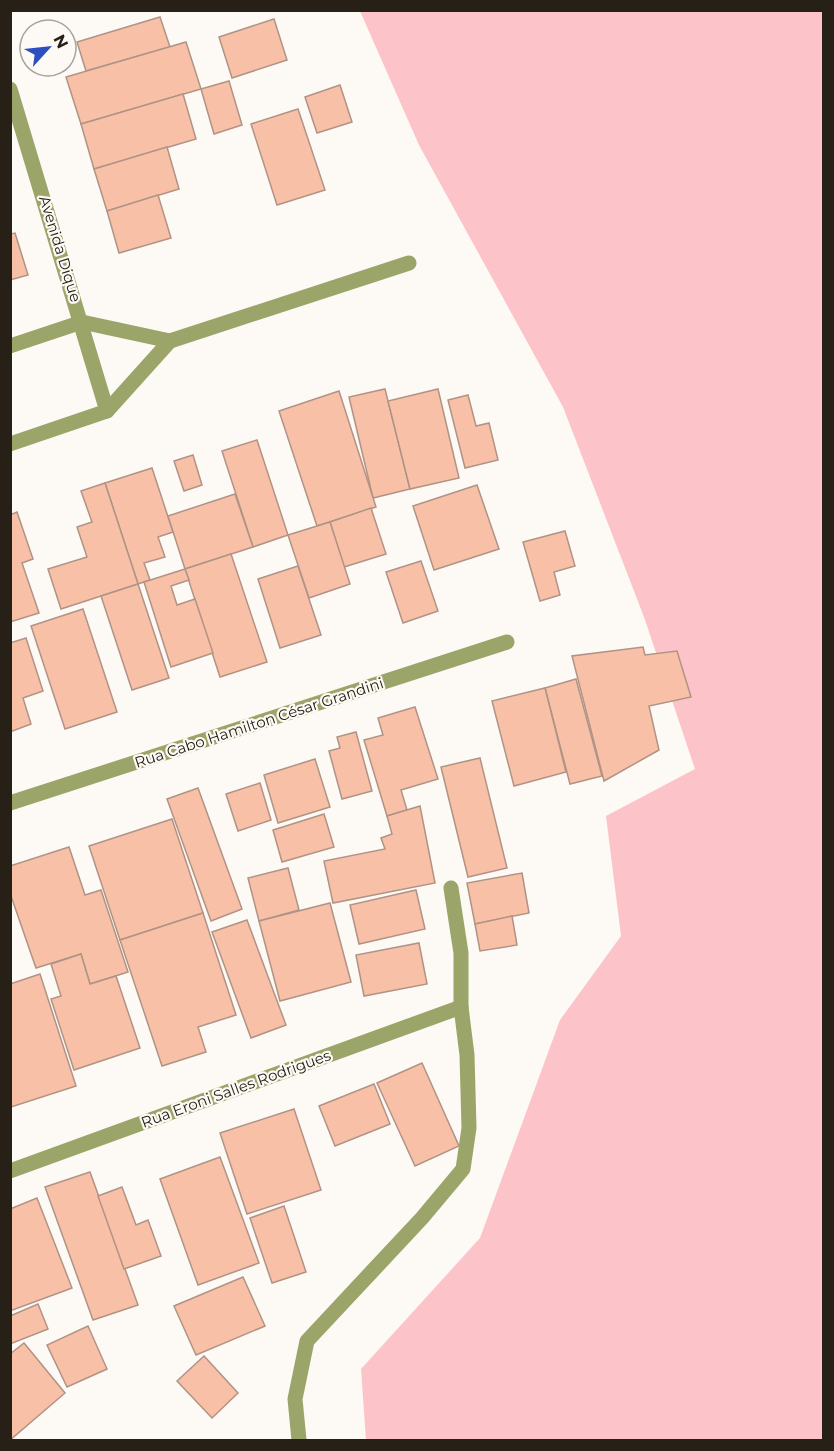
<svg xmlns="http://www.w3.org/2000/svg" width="834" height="1451" font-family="Montserrat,sans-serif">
  <rect width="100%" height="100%" fill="#fdf9f4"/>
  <!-- green -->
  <polygon fill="#fcc3c9" points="360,11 823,11 823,1440 366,1440 361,1369 480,1238 560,1020 621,936 606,816 695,769 644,617 563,407 419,145"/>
  <!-- building -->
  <g fill="#f8c1a7" stroke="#b19386" stroke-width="1.5">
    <polygon points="160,17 170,47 86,71 77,42"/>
    <polygon points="274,19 287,60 232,78 219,37"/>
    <polygon points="186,42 201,89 81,124 66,77"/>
    <polygon points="229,81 242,125 214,134 201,89"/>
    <polygon points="340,85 352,122 317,133 305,97"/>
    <polygon points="183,94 196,139 94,169 81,124"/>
    <polygon points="298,109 325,190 277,205 251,124"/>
    <polygon points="167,147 179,189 107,211 94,169"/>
    <polygon points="158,195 171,238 119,253 107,211"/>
    <polygon points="15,233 28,275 10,280 10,234"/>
    <polygon points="385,389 410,489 373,498 349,397"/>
    <polygon points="438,389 459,478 410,489 388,401"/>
    <polygon points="339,391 376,507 317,526 279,411"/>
    <polygon points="468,395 476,426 489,423 498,460 465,468 448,400"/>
    <polygon points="257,440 288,535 253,547 222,451"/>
    <polygon points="193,455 202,485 184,491 174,461"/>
    <polygon points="152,468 173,532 158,537 165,557 144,563 150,580 138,584 105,483"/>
    <polygon points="105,483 138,584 61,609 48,569 87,557 77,527 92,522 81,491"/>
    <polygon points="477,485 499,549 434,570 413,506"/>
    <polygon points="235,494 253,547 185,569 168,516"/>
    <polygon points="371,508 386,554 344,567 330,522"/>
    <polygon points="17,512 33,559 22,563 39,613 10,622 10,515"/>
    <polygon points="330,522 350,584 309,598 288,535"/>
    <polygon points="565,531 575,566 554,572 560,595 540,601 523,542"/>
    <polygon points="231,554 267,662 220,677 185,569"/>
    <polygon points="421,561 438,611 403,623 386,572"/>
    <polygon points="298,566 321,635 280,648 258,579"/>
    <polygon points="185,569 189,580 171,586 177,605 195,599 213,653 171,667 144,582"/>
    <polygon points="138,584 169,678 132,690 101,596"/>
    <polygon points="83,609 117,712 65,729 31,626"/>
    <polygon points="26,638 43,691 23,698 31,724 10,732 10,643"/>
    <polygon points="643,647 645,655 677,651 691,697 649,706 659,750 604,781 572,656"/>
    <polygon points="576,679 602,776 570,784 545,688"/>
    <polygon points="545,688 566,772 514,786 492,701"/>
    <polygon points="415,707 438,779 401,790 407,810 387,816 364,740 383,735 378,718"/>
    <polygon points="356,732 372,791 342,799 329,751 340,748 337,737"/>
    <polygon points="480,758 507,868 468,877 441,767"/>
    <polygon points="315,759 330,807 278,823 264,775"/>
    <polygon points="260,783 271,820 238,831 226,794"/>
    <polygon points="198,788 242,909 211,921 167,799"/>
    <polygon points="420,806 435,883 333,903 324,861 385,849 381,838 392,834 387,816"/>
    <polygon points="324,814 334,847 282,862 273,830"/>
    <polygon points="172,819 203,913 120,940 89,846"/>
    <polygon points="69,847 85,895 101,890 128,972 90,984 81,954 36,968 10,893 10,866"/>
    <polygon points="288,868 299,910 259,921 248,878"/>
    <polygon points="522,873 529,913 475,924 467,883"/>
    <polygon points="416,890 425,929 359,944 350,905"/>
    <polygon points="330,903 351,982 280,1001 259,921"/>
    <polygon points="203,913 236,1015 198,1027 206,1052 162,1066 120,940"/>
    <polygon points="512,916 517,945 480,951 475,924"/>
    <polygon points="247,920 286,1025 251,1038 212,932"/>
    <polygon points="419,943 427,984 364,996 356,955"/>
    <polygon points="81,954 90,984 116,976 140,1048 74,1070 51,999 61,996 51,964"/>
    <polygon points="40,974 76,1086 11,1107 10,984"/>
    <polygon points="422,1063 459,1146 415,1166 377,1083"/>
    <polygon points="374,1084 390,1124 335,1146 319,1106"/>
    <polygon points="294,1109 321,1190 247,1214 220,1133"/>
    <polygon points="220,1157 259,1263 198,1285 160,1179"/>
    <polygon points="90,1172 138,1305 93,1320 45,1187"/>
    <polygon points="122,1187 136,1225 148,1220 161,1256 124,1269 98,1196"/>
    <polygon points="37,1198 72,1288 10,1311 10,1209"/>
    <polygon points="284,1206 306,1272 272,1283 250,1218"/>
    <polygon points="243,1277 265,1326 196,1355 174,1306"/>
    <polygon points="38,1304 48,1329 10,1344 10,1316"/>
    <polygon points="88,1326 107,1369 67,1387 47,1345"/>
    <polygon points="24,1343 65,1393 10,1440 10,1354"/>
    <polygon points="204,1356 238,1393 212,1418 177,1381"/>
  </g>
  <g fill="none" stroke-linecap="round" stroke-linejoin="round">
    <!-- service -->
    <polyline stroke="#9ca569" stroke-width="15" points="299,1440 295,1399 307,1341 422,1218 463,1169 469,1128 467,1055 461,1007 461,953 451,888"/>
    <!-- minor -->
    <g stroke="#9ca569" stroke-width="15">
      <polyline points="82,322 170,341 107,411"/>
      <polyline points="170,341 409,263"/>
      <polyline points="10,803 507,642"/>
      <polyline points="10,1171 461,1007"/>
    </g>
    <!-- tertiary -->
    <g stroke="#9ca569" stroke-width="15">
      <polyline points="10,89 107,411 10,444"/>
      <polyline points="10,346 82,322"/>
    </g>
  </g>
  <g text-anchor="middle" stroke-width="4.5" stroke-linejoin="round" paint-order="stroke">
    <!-- street labels -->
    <g font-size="15" fill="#262016" stroke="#fdf9f4">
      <text transform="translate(60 249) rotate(73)" y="5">Avenida Dique</text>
      <text transform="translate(259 723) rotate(-18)" y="5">Rua Cabo Hamilton César Grandini</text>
      <text transform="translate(236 1089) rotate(-20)" y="5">Rua Eroni Salles Rodrigues</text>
    </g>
  </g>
  <!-- border -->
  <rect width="834" height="1451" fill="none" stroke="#262016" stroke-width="24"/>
  <!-- north arrow -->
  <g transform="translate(48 48) rotate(63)"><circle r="28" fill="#fdf9f4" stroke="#a7a29b" stroke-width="1.5"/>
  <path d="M0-4.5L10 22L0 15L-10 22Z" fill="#2e4fbf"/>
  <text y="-9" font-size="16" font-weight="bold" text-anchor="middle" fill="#262016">N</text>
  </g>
</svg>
